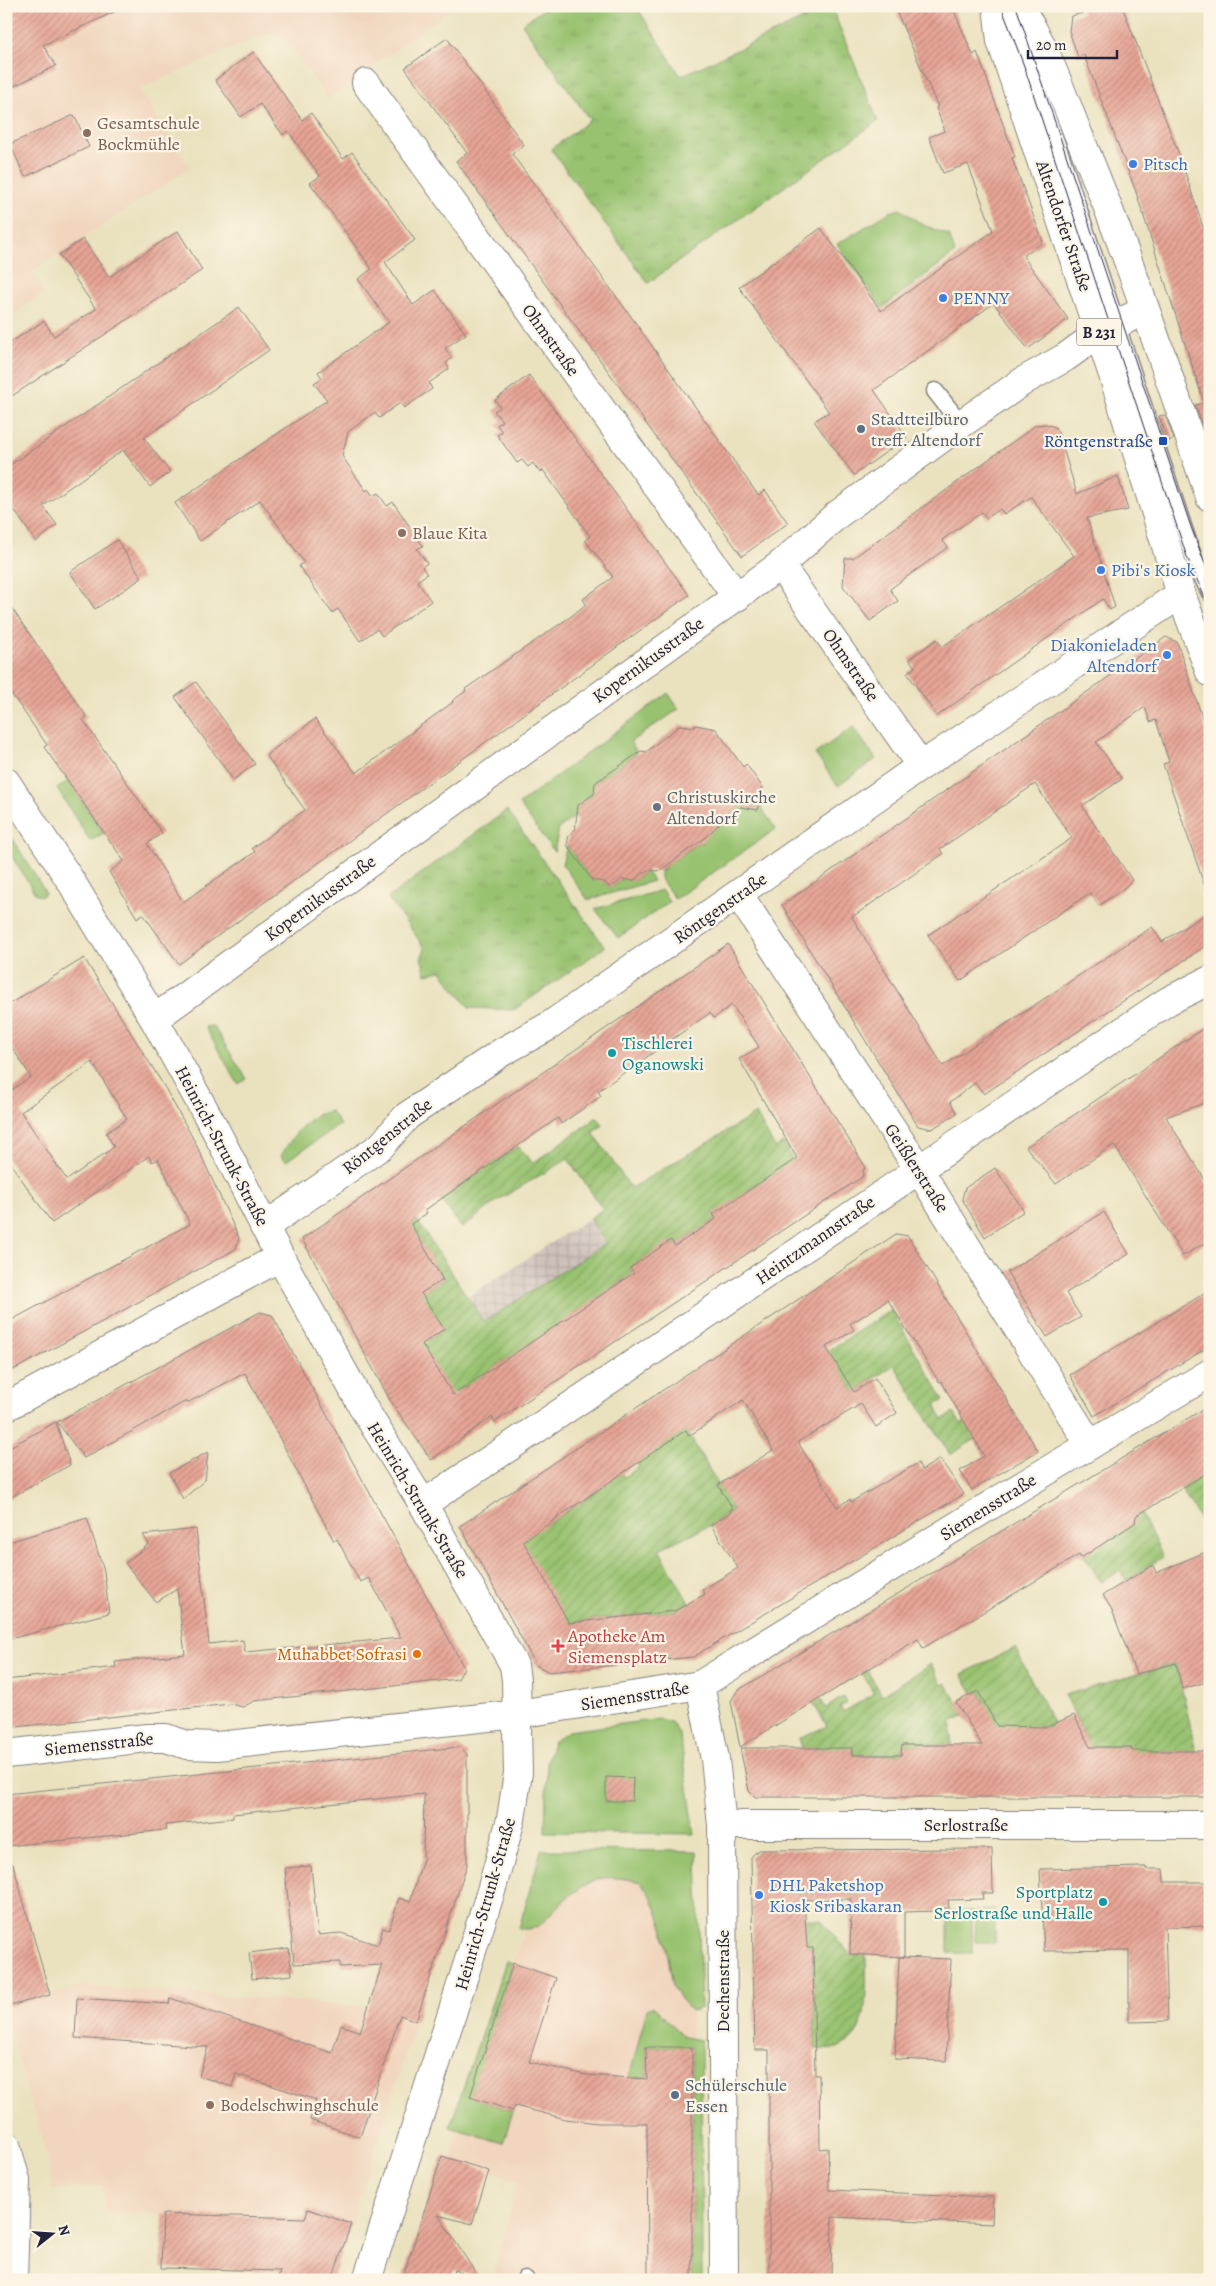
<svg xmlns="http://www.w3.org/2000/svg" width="1216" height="2286" font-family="Alegreya,serif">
  <defs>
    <pattern id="industrial-grid" width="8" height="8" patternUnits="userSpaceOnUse" patternTransform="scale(1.25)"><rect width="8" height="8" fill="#cec1ba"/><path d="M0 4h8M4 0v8" fill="none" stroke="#b1a6a1"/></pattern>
    <pattern id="park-tufts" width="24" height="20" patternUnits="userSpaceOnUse" patternTransform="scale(1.25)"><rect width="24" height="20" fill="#98c26f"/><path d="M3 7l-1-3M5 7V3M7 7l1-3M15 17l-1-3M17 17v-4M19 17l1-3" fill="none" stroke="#83a661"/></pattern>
    <pattern id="garden-furrows" width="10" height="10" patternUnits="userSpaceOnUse" patternTransform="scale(1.25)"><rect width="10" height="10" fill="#98c26f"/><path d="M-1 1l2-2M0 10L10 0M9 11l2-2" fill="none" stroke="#83a661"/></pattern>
    <pattern id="building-hatch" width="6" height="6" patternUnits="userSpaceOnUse" patternTransform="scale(1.25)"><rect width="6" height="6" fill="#e7a595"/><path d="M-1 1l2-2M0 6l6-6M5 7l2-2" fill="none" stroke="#bb867b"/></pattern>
  </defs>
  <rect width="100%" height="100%" fill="#fcf5e5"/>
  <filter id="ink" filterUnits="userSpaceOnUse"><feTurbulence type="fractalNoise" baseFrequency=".02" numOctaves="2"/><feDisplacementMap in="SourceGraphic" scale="10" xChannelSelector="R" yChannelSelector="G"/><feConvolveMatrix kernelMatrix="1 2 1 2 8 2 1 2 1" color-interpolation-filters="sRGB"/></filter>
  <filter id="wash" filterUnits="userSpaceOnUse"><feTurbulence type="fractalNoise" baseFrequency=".0096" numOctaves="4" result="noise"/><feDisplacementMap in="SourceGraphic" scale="20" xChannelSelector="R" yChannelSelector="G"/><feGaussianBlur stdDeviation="1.12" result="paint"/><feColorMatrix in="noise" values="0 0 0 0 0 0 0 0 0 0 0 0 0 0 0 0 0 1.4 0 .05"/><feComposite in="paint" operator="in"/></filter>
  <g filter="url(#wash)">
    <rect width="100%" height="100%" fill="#eae2bf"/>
    <!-- built -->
    <g fill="#f1d5bd">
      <polygon points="6,6 456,6 328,99 289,42 280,35 270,32 139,89 190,168 32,271 44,293 6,319"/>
      <polygon points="694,1858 691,2009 692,2280 492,2280 518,2181 450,2158 547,1860"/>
      <polygon points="84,1986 375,2007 416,2021 351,2224 308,2209 272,2217 106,2212 102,2185 52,2190 49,2163 6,2017 6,2007"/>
    </g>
    <!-- industrial -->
    <polygon fill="url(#industrial-grid)" points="590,1218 606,1243 483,1322 467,1297"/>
    <!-- grass -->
    <g fill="#98c26f" stroke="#5d7255">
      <polygon points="900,209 923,225 949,235 955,253 882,308 837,244 890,212"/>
      <polygon points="668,693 679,709 630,742 636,750 635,755 600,780 596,779 595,783 601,787 577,815 559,828 554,852 519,804"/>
      <polygon points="853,727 876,759 838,786 815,754"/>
      <polygon points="68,781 104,833 90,841 57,789"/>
      <polygon points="744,805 759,805 776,829 675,899 660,878 660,871 664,871 664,867 700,842 703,843 704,839 700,838 737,806 739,809"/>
      <polygon points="6,828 44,890 45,894 42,896 36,895 6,847"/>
      <polygon points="567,845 592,880 603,880 610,888 623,878 633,881 646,871 653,881 588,900 562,864"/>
      <polygon points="662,890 669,902 618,938 595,909"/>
      <polygon points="213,1026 247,1079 238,1084 205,1027"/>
      <path d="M331,1111L340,1125L286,1161L281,1156C292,1137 307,1114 331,1111Z"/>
      <polygon points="660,1719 671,1722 680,1735 695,1834 545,1832 547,1762 553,1742 568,1731"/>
      <path d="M541,1850L697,1851L701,2008L691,2011L680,1999L673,1986L663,1927L652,1898L641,1882C625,1879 606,1874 591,1882C581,1887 567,1897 559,1905C545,1918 541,1933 519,1928Z"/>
      <polygon points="995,1909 995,1943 975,1942 976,1911"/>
      <rect x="948" y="1911" width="24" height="42"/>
      <polygon points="506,1961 513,1963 471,2097 513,2111 503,2143 450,2127"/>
      <polygon points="653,2006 684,2037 701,2040 702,2280 692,2280 692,2047 646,2047 647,2077 629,2078 647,2009"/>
    </g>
    <!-- park -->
    <g fill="url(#park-tufts)" stroke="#5d7255">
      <polygon points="548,6 636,6 681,76 831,6 878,121 648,283 551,149 590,120 522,24"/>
      <polygon points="507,810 605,947 514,1010 469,1008 441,971 426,974 421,958 425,948 388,898"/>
    </g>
    <!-- garden -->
    <g fill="url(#garden-furrows)" stroke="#5d7255">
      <polygon points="756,1114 775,1148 783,1143 794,1161 714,1214 716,1219 675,1246 671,1241 630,1268 633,1274 470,1384 448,1395 423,1356 420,1338 429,1340 444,1329 434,1315 395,1310 443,1280 430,1257 395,1236 417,1220 484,1322 606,1243 590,1218 603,1209 568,1159 498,1200 462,1228 440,1199 518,1146 533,1163 597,1117 603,1125 593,1133 631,1188"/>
      <polygon points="891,1310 944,1400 935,1406 943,1419 954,1413 961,1424 985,1410 993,1428 950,1455 894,1365 854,1392 846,1380 762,1432 743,1400 786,1372 789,1376"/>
      <path d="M686,1430L733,1509L730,1510L731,1512L711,1525L659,1549L690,1605L675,1611L567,1623L518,1540C554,1522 590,1498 620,1472L624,1477L639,1467L636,1461Z"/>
      <polygon points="1202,1471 1210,1482 1210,1526 1204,1526 1172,1475"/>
      <polygon points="1129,1509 1141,1513 1163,1557 1126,1581 1120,1571 1101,1582 1082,1552 1135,1523 1135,1520"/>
      <polygon points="1015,1648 1064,1744 995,1741 979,1704 984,1701 978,1691 973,1693 962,1674"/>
      <polygon points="1176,1663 1196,1751 1149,1751 1132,1753 1131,1747 1086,1747 1086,1738 1065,1695"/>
      <polygon points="931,1664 942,1685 946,1683 965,1716 952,1720 951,1745 902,1745 901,1755 852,1755 852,1749 802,1748 799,1738 827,1726 813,1703 820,1698 826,1708 843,1697 847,1703 840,1707 843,1712 874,1694 862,1673 867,1670 882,1695"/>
      <path d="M797,1918L821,1920L850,1954L866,1955C866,1996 873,2056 815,2049L813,1948H807Z"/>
    </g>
    <g id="blocks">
      <!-- building -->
      <g fill="url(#building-hatch)" fill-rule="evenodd">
        <polygon points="6,6 127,6 43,45 56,66 6,90"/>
        <polygon points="894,6 952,6 973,55 977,52 1015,157 1012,158 1043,242 1023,256 1068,319 1028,349 994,303 874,390 907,437 854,475 814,421 829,412 739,287 821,228 881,311 993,231 968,164 943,173 929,137 945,131 936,108 938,107"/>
        <polygon points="1081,6 1122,6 1180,157 1203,227 1210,221 1210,428 1204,430 1195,405 1204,403 1135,189 1084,55 1078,57 1069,31 1071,16 1083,13"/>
        <polygon points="447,38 524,145 512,154 632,318 758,495 765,490 788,523 742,556 456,161 467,153 405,68"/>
        <polygon points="253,52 302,120 311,113 343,159 352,152 415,240 385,262 413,305 435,290 466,334 445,348 452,358 446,363 449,369 429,383 432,389 404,408 400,403 379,418 375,412 348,432 342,456 366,491 368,489 373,496 378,493 387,506 393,502 423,546 417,549 427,563 422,567 427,574 417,581 431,601 382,636 377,629 360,641 338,609 332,613 299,566 304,562 260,500 200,541 175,503 327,400 314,383 322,378 318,372 389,322 358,279 372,269 310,183 320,176 288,131 283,135 260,104 241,117 215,80"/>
        <polygon points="74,115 89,147 25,177 10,144"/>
        <polygon points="178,231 202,270 6,400 6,345 44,321 54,336 96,309 59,255 83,239 109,277"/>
        <polygon points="239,307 269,350 144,438 170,472 150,487 123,450 43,506 57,525 36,542 6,498 6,468"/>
        <polygon points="529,375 689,595 179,964 143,914 137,918 109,872 124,861 44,747 47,745 6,686 6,600 87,717 83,720 162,833 147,844 183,902 255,852 252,848 305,810 266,755 315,719 356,773 453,702 452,701 466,691 465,689 573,615 586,604 583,599 613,577 585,540 590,536 543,470 540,473 533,463 528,467 522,460 517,463 497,435 502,432 497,425 502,421 494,411 500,407 495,400"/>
        <polygon points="1165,415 1174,439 1168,441 1159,416"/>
        <polygon points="1046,424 1055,427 1058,432 1077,494 1118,476 1128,510 1087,518 1115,607 1110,610 1103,599 937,716 907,673 915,667 909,659 937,639 942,647 1074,556 1031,497 1004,514 1000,509 987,518 982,512 942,540 948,547 890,589 898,601 870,621 843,586 845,558 853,558 1036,425"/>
        <polygon points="117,540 142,578 95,609 70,572"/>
        <polygon points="1166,637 1177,642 1210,741 1210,889 1206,890 1163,764 1169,762 1156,720 1150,722 1145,707 1096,742 1122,779 1082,806 1132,880 1124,888 1099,906 1090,893 960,981 928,935 1072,838 1035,784 940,849 943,854 852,917 943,1066 1152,927 1162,942 1210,911 1210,943 984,1094 975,1083 950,1102 957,1113 932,1129 918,1126 782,905"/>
        <polygon points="196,682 255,764 233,780 175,697"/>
        <polygon points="680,725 695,727 696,725 716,729 743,767 746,764 763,788 758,810 741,807 723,820 705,838 659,871 648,870 633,881 622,879 610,888 605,882 592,880 567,845 569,835 575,830 578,805 594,794 595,783 641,751 646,752"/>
        <path d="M728,944L865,1166L862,1177L495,1422L492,1417L431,1460L390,1400L302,1239ZM732,1005L759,1047L739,1059L797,1158L713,1214L716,1219L675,1246L671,1240L630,1268L634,1273L453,1395L422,1344L444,1329L421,1293L443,1280L411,1224L427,1213L425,1210L558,1118L561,1124L601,1096L598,1091L710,1013L714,1018Z"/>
        <path d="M84,958L164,1086L195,1142L239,1238L236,1249L6,1374V1323L190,1224L158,1159L152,1162L149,1156L52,1223L6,1157V1091L7,1093L31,1077L6,1038V1006ZM92,1062L127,1119L106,1133L114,1147L67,1180L21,1112Z"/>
        <polygon points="1210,1024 1210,1101 1166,1117 1210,1188 1210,1240 1183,1256 1114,1145 1056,1184 1026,1147"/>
        <polygon points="995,1168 1024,1211 985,1237 962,1199 965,1188"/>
        <polygon points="1104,1212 1129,1254 1066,1293 1081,1317 1047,1337 1007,1272"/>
        <path d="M896,1234L908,1236L1038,1451L972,1490L960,1471L984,1456L941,1381L939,1382L888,1300L850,1324L854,1330L826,1347L854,1392L875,1378L897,1413L876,1427L861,1404L798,1442L837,1507L850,1499L851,1502L918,1463L922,1470L940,1459L964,1494L693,1657L549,1672L536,1665L460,1526ZM743,1400L773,1450L718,1485L733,1509L730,1510L731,1512L711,1525L738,1568L702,1590L705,1594L675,1611L569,1623L523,1541L686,1430L689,1436Z"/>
        <polygon points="1210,1290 1210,1346 1094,1416 1070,1375"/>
        <polygon points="260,1312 272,1315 428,1599 464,1668 458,1679 254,1701 243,1707 230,1704 6,1728 6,1680 116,1667 115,1662 185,1654 177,1589 156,1602 125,1563 149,1544 143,1535 196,1529 209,1644 243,1640 245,1652 401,1638 369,1578 360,1582 337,1539 334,1541 245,1373 187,1403 186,1401 84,1458 57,1422"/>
        <polygon points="1210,1405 1210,1471 1136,1516 1135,1523 1081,1558 1079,1555 923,1648 918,1639 740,1747 731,1701 737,1691"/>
        <polygon points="56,1422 70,1465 6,1500 6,1449"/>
        <polygon points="208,1452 205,1480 183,1499 169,1473"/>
        <polygon points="87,1518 104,1571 109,1613 6,1640 6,1543"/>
        <polygon points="1210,1550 1210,1681 1182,1689 1176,1663 1136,1674 1112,1610 1103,1595 1153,1565 1156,1573"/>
        <polygon points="978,1691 997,1726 1047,1727 1074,1715 1090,1747 1131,1747 1132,1751 1210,1751 1210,1797 755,1797 749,1791 740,1748 852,1748 852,1755 901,1755 902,1745 982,1745 956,1702"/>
        <polygon points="459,1747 467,1754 467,1865 416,2021 400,2015 360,2137 310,2120 316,2100 236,2074 232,2087 199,2076 208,2047 75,2038 77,1998 169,2004 170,1998 332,2053 341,2025 360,2032 382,1965 340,1967 340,1962 294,1964 285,1868 311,1866 318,1935 341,1933 378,1945 383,1928 389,1930 399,1898 410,1902 423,1859 424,1794 233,1814 233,1818 165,1825 166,1830 6,1846 6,1794"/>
        <polygon points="606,1777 633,1778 632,1801 606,1801"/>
        <polygon points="992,1849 993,1893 982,1893 983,1899 948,1900 949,1908 940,1908 937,1911 904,1912 904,1957 850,1954 851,1899 804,1900 807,1948 813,1948 815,2075 819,2075 820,2149 828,2148 829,2190 993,2197 992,2224 832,2217 831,2280 769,2280 769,2050 755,2050 751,1857 758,1850"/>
        <polygon points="13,1864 50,1995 6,2007 6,1865"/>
        <polygon points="1146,1867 1146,1869 1163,1869 1164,1882 1210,1882 1210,1926 1165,1927 1168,2021 1129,2022 1129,1950 1044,1951 1040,1869"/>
        <polygon points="289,1948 292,1975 252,1979 249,1953"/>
        <polygon points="899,1957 951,1959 946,2061 895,2059"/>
        <polygon points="513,1963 556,1978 529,2062 586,2075 647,2079 646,2047 692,2047 692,2280 648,2280 647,2123 598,2123 566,2119 515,2106 513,2111 470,2097"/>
        <polygon points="442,2156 489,2171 472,2224 438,2215 479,2278 454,2270 451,2280 402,2280"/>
        <polygon points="308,2209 351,2224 332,2280 278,2280 280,2271 161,2268 163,2214 305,2218"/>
      </g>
    </g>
  </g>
  <g filter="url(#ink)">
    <use href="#blocks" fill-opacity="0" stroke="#86827d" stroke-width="1"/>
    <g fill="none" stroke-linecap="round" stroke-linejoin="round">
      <!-- service casing -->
      <g stroke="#86827d" stroke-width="19">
        <g id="service">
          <polyline points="1007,6 1061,156 1195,562 1210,593"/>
          <polyline points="935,391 961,424"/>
          <polyline points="525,2279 526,2280"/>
        </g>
      </g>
      <!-- minor casing -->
      <g stroke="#86827d" stroke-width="30">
        <g id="minor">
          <polyline points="366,83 737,597"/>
          <polyline points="780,565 921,766"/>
          <polyline points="6,782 72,883 154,1019 215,1129 280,1257 364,1409 423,1504 514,1665 516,1680 518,1773 511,1819 491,1891 367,2280"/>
          <polyline points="739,895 918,1168 1090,1445"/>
          <polyline points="154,1019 780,565 837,515 961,424 1025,380 1066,357 1099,333 1145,310"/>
          <polyline points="264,1227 381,1146 407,1116 502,1052 549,1026 921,766 1181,594"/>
          <polyline points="6,1407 280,1257"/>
          <path d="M423,1504C674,1340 919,1167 1168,1001L1210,980"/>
          <polyline points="700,1685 715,1759 722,1825 724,2280"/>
          <polyline points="6,1754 147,1738 166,1738 187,1745 217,1746 518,1714 700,1685 1007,1495 1210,1373"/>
          <polyline points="722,1825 1210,1825"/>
          <polyline points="6,2145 16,2180 13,2280"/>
        </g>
      </g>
      <!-- primary casing -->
      <g stroke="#86827d" stroke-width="30">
        <g id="primary">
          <polyline points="997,6 1001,41 1113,375 1181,594 1210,672"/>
          <path d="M1018,6C1045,43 1062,94 1079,136C1129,254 1168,376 1210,497"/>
        </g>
      </g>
      <!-- service -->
      <use href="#service" stroke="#fff" stroke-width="16"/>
      <!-- minor -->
      <use href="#minor" stroke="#fff" stroke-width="28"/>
      <!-- primary -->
      <use href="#primary" stroke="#fff" stroke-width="28"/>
      <!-- tram -->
      <g stroke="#22223b" stroke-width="1">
        <polyline points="1001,6 1024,66 1187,557 1210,609"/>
        <polyline points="1016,6 1191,527 1210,577"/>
      </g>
    </g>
  </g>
  <!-- markers -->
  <g fill="#8d6e63" stroke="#fcf5e5" stroke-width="2">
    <circle cx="87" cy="133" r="5"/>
    <circle cx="402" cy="533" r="5"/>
    <circle cx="210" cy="2105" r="5"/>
  </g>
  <g fill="#3f7fe0" stroke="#fcf5e5" stroke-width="2">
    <circle cx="1133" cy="164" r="5"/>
    <circle cx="943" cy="298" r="5"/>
    <circle cx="1101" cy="570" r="5"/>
    <circle cx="1167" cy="655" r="5"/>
    <circle cx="759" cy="1895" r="5"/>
  </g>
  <g fill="#5c6f8a" stroke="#fcf5e5" stroke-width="2">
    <circle cx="861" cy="429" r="5"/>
    <circle cx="675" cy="2095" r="5"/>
  </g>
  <rect fill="#1a4fb4" stroke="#fcf5e5" stroke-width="2" x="1158" y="436" width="10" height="10" rx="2.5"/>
  <circle fill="#6b7280" stroke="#fcf5e5" stroke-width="2" cx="657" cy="807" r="5"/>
  <g fill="#0f9aa8" stroke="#fcf5e5" stroke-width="2">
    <circle cx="612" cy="1053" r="5"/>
    <circle cx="1103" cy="1902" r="5"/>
  </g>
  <path fill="#e0444e" stroke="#fcf5e5" stroke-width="2" d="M555.5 1638.5h5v5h5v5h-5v5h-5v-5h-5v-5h5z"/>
  <circle fill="#e8710a" stroke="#fcf5e5" stroke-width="2" cx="417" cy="1654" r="5"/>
  <g text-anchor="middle" stroke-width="4.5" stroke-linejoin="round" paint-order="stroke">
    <!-- shield labels -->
    <rect fill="#fcf5e5" stroke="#63616e" stroke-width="1" x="1076.5" y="318.5" width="45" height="27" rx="4"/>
    <g font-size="16" font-weight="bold" fill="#22223b">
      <text x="1099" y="338">B 231</text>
    </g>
    <!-- education labels -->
    <g font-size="18" fill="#785e54" stroke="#fcf5e5" text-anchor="start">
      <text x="97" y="129">Gesamtschule<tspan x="97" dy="21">Bockmühle</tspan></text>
      <text x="412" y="539">Blaue Kita</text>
      <text x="220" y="2111">Bodelschwinghschule</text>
    </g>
    <!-- shop labels -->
    <g font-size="18" fill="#366cbe" stroke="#fcf5e5" text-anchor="start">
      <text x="1143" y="170">Pitsch</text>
      <text x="953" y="304">PENNY</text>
      <text x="1111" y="576">Pibi's Kiosk</text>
      <text x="1157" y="651" text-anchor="end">Diakonieladen<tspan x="1157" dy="21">Altendorf</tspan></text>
      <text x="769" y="1891">DHL Paketshop<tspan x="769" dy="21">Kiosk Sribaskaran</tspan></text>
    </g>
    <!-- street labels -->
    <g font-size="18" fill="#22223b" stroke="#fcf5e5">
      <text transform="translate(1064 226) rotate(71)" y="6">Altendorfer Straße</text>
      <text transform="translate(551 340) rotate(54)" y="6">Ohmstraße</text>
      <text transform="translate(648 660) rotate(-36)" y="6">Kopernikusstraße</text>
      <text transform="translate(851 665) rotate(55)" y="6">Ohmstraße</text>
      <text transform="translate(320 898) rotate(-36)" y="6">Kopernikusstraße</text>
      <text transform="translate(720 908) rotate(-35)" y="6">Röntgenstraße</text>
      <text transform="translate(387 1136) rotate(-39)" y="6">Röntgenstraße</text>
      <text transform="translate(222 1146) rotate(62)" y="6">Heinrich-Strunk-Straße</text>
      <text transform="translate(917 1168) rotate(57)" y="6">Geißlerstraße</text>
      <text transform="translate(815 1240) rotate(-35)" y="6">Heintzmannstraße</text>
      <text transform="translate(418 1500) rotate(59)" y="6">Heinrich-Strunk-Straße</text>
      <text transform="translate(988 1507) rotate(-32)" y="6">Siemensstraße</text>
      <text transform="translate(635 1696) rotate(-9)" y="6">Siemensstraße</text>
      <text transform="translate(99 1744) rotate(-6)" y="6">Siemensstraße</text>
      <text x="966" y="1831">Serlostraße</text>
      <text transform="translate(485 1904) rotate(-74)" y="6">Heinrich-Strunk-Straße</text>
      <text transform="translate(723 1981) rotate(-90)" y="6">Dechenstraße</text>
    </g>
    <!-- service labels -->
    <g font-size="18" fill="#4e5e75" stroke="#fcf5e5" text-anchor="start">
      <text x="871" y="425">Stadtteilbüro<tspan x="871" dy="21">treff. Altendorf</tspan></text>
      <text x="685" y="2091">Schülerschule<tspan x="685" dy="21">Essen</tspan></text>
    </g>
    <!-- transit labels -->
    <g font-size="18" fill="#164399" stroke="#fcf5e5" text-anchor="end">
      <text x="1153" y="447">Röntgenstraße</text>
    </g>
    <!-- worship labels -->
    <g font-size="18" fill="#5b616d" stroke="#fcf5e5" text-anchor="start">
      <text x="667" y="803">Christuskirche<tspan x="667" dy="21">Altendorf</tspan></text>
    </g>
    <!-- culture labels -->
    <g font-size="18" fill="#0d838f" stroke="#fcf5e5" text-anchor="start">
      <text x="622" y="1049">Tischlerei<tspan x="622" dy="21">Oganowski</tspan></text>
      <text x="1093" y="1898" text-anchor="end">Sportplatz<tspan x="1093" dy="21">Serlostraße und Halle</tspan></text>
    </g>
    <!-- health labels -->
    <g font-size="18" fill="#be3a42" stroke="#fcf5e5" text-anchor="start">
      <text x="568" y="1642">Apotheke Am<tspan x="568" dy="21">Siemensplatz</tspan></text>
    </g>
    <!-- food labels -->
    <g font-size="18" fill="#c56008" stroke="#fcf5e5" text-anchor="end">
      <text x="407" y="1660">Muhabbet Sofrasi</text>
    </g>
  </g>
  <!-- margin -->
  <rect width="1216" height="2286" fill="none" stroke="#fcf5e5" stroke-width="25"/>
  <!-- north arrow -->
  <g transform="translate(52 2234) rotate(73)" stroke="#fcf5e5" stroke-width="4" paint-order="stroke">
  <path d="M0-4L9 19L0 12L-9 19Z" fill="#22223b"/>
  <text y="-8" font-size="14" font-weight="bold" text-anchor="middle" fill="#22223b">N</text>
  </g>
  <!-- scale -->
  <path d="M1028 50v8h89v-8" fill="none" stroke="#22223b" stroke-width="2.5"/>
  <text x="1036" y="50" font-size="15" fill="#22223b" stroke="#fcf5e5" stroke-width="4" paint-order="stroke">20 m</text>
</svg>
